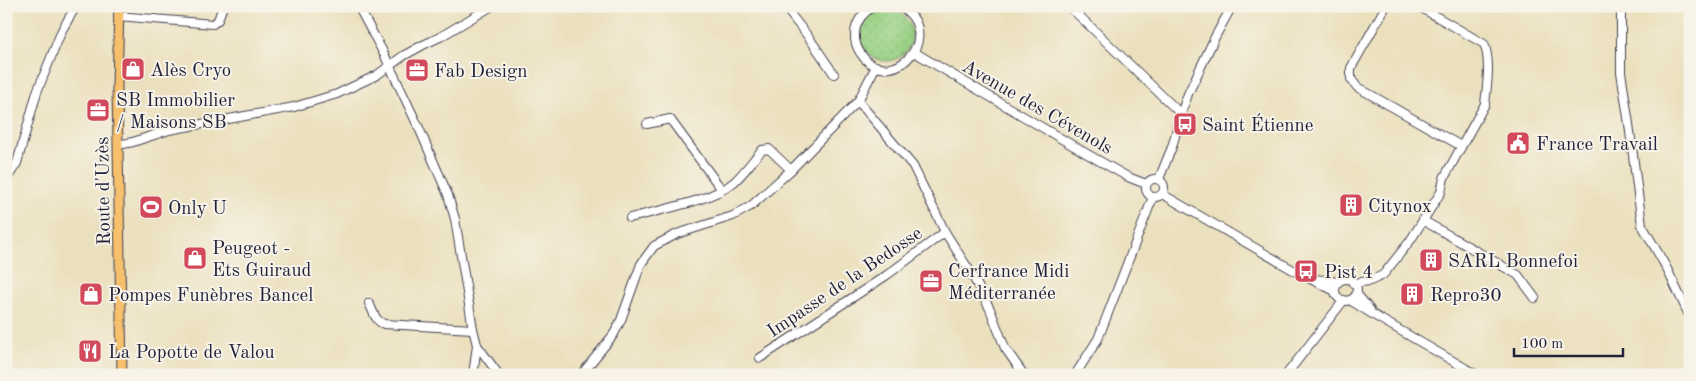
<svg xmlns="http://www.w3.org/2000/svg" width="1696" height="381" font-family="'Old Standard TT',serif">
  <defs>
    <pattern id="grass-dots" width="8" height="8" patternUnits="userSpaceOnUse" patternTransform="scale(1.25)"><rect width="8" height="8" fill="#99d184"/><path d="M2 2h.1M6 6h.1" fill="none" stroke="#84b373" stroke-width="1.8" stroke-linecap="round"/></pattern>
  </defs>
  <rect width="100%" height="100%" fill="#f7f3e8"/>
  <filter id="ink" filterUnits="userSpaceOnUse"><feTurbulence type="fractalNoise" baseFrequency=".02" numOctaves="2"/><feDisplacementMap in="SourceGraphic" scale="10" xChannelSelector="R" yChannelSelector="G"/><feConvolveMatrix kernelMatrix="1 2 1 2 8 2 1 2 1" color-interpolation-filters="sRGB"/></filter>
  <filter id="wash" filterUnits="userSpaceOnUse"><feTurbulence type="fractalNoise" baseFrequency=".0096" numOctaves="4" result="noise"/><feDisplacementMap in="SourceGraphic" scale="20" xChannelSelector="R" yChannelSelector="G"/><feGaussianBlur stdDeviation="1.12" result="paint"/><feColorMatrix in="noise" values="0 0 0 0 0 0 0 0 0 0 0 0 0 0 0 0 0 1.4 0 .05"/><feComposite in="paint" operator="in"/></filter>
  <g filter="url(#wash)">
    <rect width="100%" height="100%" fill="#ebe0bd"/>
    <!-- grass -->
    <circle fill="url(#grass-dots)" stroke="#5e7a60" cx="886" cy="35" r="26"/>
  </g>
  <g filter="url(#ink)">
    <g fill="none" stroke-linecap="round" stroke-linejoin="round">
      <!-- minor casing -->
      <g stroke="#403e4e" stroke-width="10">
        <g id="minor">
          <polyline points="358,6 384,54 419,128 448,195 455,219 473,329 477,345 499,375"/>
          <polyline points="784,6 810,39 834,74"/>
          <path d="M875,6C864,11 856,21 855,33C854,42 858,51 864,58C895,93 947,32 899,6"/>
          <polyline points="1069,6 1181,114"/>
          <polyline points="1386,6 1351,68 1351,79 1357,87 1461,146"/>
          <polyline points="1621,6 1621,72 1629,124 1642,225 1666,267 1690,317"/>
          <polyline points="118,16 213,24 218,20 223,6"/>
          <polyline points="914,52 1089,155 1128,177 1146,184"/>
          <polyline points="858,101 913,166 945,232 971,273 990,309 1005,348 1024,375"/>
          <polyline points="647,124 670,119 722,190"/>
          <polyline points="118,143 123,144 133,142 169,130 294,107 337,94 377,75 403,56 423,45 440,37 492,6"/>
          <circle cx="1155" cy="188" r="9"/>
          <polyline points="1159,179 1172,147 1181,114 1188,94 1215,37 1232,6"/>
          <polyline points="6,180 17,163 37,92 62,30 76,6"/>
          <polyline points="1162,194 1300,274 1335,291"/>
          <path d="M630,218C659,210 712,201 734,182C744,173 753,160 762,150L769,149L791,170"/>
          <polyline points="1424,221 1518,275 1535,298"/>
          <polyline points="1315,279 1338,282"/>
          <circle cx="1346" cy="290" r="11"/>
          <path d="M1353,283L1370,281L1383,275L1410,241L1441,192L1444,178L1485,104C1487,87 1491,59 1484,44L1418,6"/>
          <polyline points="1356,293 1370,310"/>
          <polyline points="1350,300 1377,317 1477,375"/>
          <path d="M369,303C373,311 375,321 384,324L473,329"/>
          <polyline points="760,358 887,275 945,232"/>
          <polyline points="473,375 477,345"/>
          <polyline points="581,375 614,334 621,320 641,264 654,246 677,234 733,216 751,206 791,170 858,101 876,66"/>
          <polyline points="1075,375 1098,339 1153,197"/>
          <polyline points="1286,375 1344,300"/>
        </g>
      </g>
      <!-- major casing -->
      <g stroke="#403e4e" stroke-width="11">
        <polyline id="major" points="119,6 117,88 122,375"/>
      </g>
      <!-- minor -->
      <use href="#minor" stroke="#fff" stroke-width="8"/>
      <!-- major -->
      <use href="#major" stroke="#f7c06c" stroke-width="9"/>
    </g>
  </g>
  <!-- icons -->
  <defs>
    <g id="shop-square" transform="scale(1.25)"><rect x="-9" y="-9" width="18" height="18" rx="4" fill="#d1495b" stroke="#f7f3e8"/><path d="M-5-2.5h2.3a2.7 3.5 0 0 1 5.4 0H5L5.5 6h-11ZM-1.5-2.5h3a1.5 2.3 0 0 0-3 0Z" fill="#fff"/></g>
    <g id="office-square" transform="scale(1.25)"><rect x="-9" y="-9" width="18" height="18" rx="4" fill="#d1495b" stroke="#f7f3e8"/><path d="M-6-3h4V-5.5h4V-3h4V5H-6ZM-1-4.5V-3h2v-1.5ZM-6 0V1H6V0Z" fill="#fff"/></g>
    <g id="bus-square" transform="scale(1.25)"><rect x="-9" y="-9" width="18" height="18" rx="4" fill="#d1495b" stroke="#f7f3e8"/><path d="M-5-6H5V4H4V6H2V4H-2V6H-4V4H-5ZM-3.5-4V0h7V-4ZM-3.5 1.2v1.5H-2V1.2ZM2 1.2v1.5H3.5V1.2Z" fill="#fff"/></g>
    <g id="civic-square" transform="scale(1.25)"><rect x="-9" y="-9" width="18" height="18" rx="4" fill="#d1495b" stroke="#f7f3e8"/><path d="M-.6-6.5H3V-4.5H.6V-3L4-1V1h2V6H-6V1h2V-1L-.6-3ZM-1.2 2.5V6h2.4V2.5Z" fill="#fff"/></g>
    <g id="building-square" transform="scale(1.25)"><rect x="-9" y="-9" width="18" height="18" rx="4" fill="#d1495b" stroke="#f7f3e8"/><path d="M-4-6H4V6H1V3H-1V6H-4ZM-2.5-4.3h1.7v1.8h-1.7ZM.8-4.3h1.7v1.8H.8ZM-2.5-1h1.7V.8h-1.7ZM.8-1h1.7V.8H.8Z" fill="#fff"/></g>
    <g id="stadium-square" transform="scale(1.25)"><rect x="-9" y="-9" width="18" height="18" rx="4" fill="#d1495b" stroke="#f7f3e8"/><path d="M0-5a6.5 5 0 1 0 0 10a6.5 5 0 1 0 0-10ZM-3.5-1.8h7v3.6h-7Z" fill="#fff"/></g>
    <g id="restaurant-square" transform="scale(1.25)"><rect x="-9" y="-9" width="18" height="18" rx="4" fill="#d1495b" stroke="#f7f3e8"/><path d="M-5-6h1v4h1v-4h1v4h1v-4h1v5L-1.5 .5V6h-2V.5L-5-1ZM5-6V6H3V1.5H1.5Q1.5-4 5-6Z" fill="#fff"/></g>
  </defs>
  <g fill-rule="evenodd">
    <use href="#shop-square" x="133" y="69"/>
    <use href="#office-square" x="417" y="70"/>
    <use href="#office-square" x="98" y="110"/>
    <use href="#bus-square" x="1185" y="124"/>
    <use href="#civic-square" x="1518" y="143"/>
    <use href="#building-square" x="1351" y="205"/>
    <use href="#stadium-square" x="151" y="207"/>
    <use href="#shop-square" x="195" y="258"/>
    <use href="#building-square" x="1431" y="260"/>
    <use href="#bus-square" x="1306" y="271"/>
    <use href="#office-square" x="931" y="281"/>
    <use href="#shop-square" x="91" y="294"/>
    <use href="#building-square" x="1412" y="294"/>
    <use href="#restaurant-square" x="90" y="351"/>
  </g>
  <g text-anchor="middle" stroke-width="4" stroke-linejoin="round" paint-order="stroke">
    <!-- poi labels -->
    <g font-size="19" fill="#22223b" stroke="#f7f3e8" text-anchor="start">
      <text x="150" y="76">Alès Cryo</text>
      <text x="434" y="77">Fab Design</text>
      <text x="116" y="106">SB Immobilier<tspan x="116" dy="22">/ Maisons SB</tspan></text>
      <text x="1202" y="131">Saint Étienne</text>
      <text x="1536" y="150">France Travail</text>
      <text x="1368" y="212">Citynox</text>
      <text x="168" y="214">Only U</text>
      <text x="212" y="254">Peugeot -<tspan x="212" dy="22">Ets Guiraud</tspan></text>
      <text x="1448" y="267">SARL Bonnefoi</text>
      <text x="948" y="277">Cerfrance Midi<tspan x="948" dy="22">Méditerranée</tspan></text>
      <text x="1324" y="278">Pist 4</text>
      <text x="108" y="301">Pompes Funèbres Bancel</text>
      <text x="1430" y="301">Repro30</text>
      <text x="108" y="358">La Popotte de Valou</text>
    </g>
    <!-- street labels -->
    <g font-size="19" fill="#22223b" stroke="#f7f3e8">
      <text transform="translate(1038 106) rotate(30)" y="7">Avenue des Cévenols</text>
      <text transform="translate(102 191) rotate(-91)" y="7">Route d'Uzès</text>
      <text transform="translate(844 281) rotate(-34)" y="7">Impasse de la Bedosse</text>
    </g>
  </g>
  <!-- margin -->
  <rect width="1696" height="381" fill="none" stroke="#f7f3e8" stroke-width="25"/>
  <!-- scale -->
  <path d="M1514 348v8h109v-8" fill="none" stroke="#22223b" stroke-width="2.5"/>
  <text x="1521" y="348" font-size="15" fill="#22223b" stroke="#f7f3e8" stroke-width="4" paint-order="stroke">100 m</text>
</svg>
